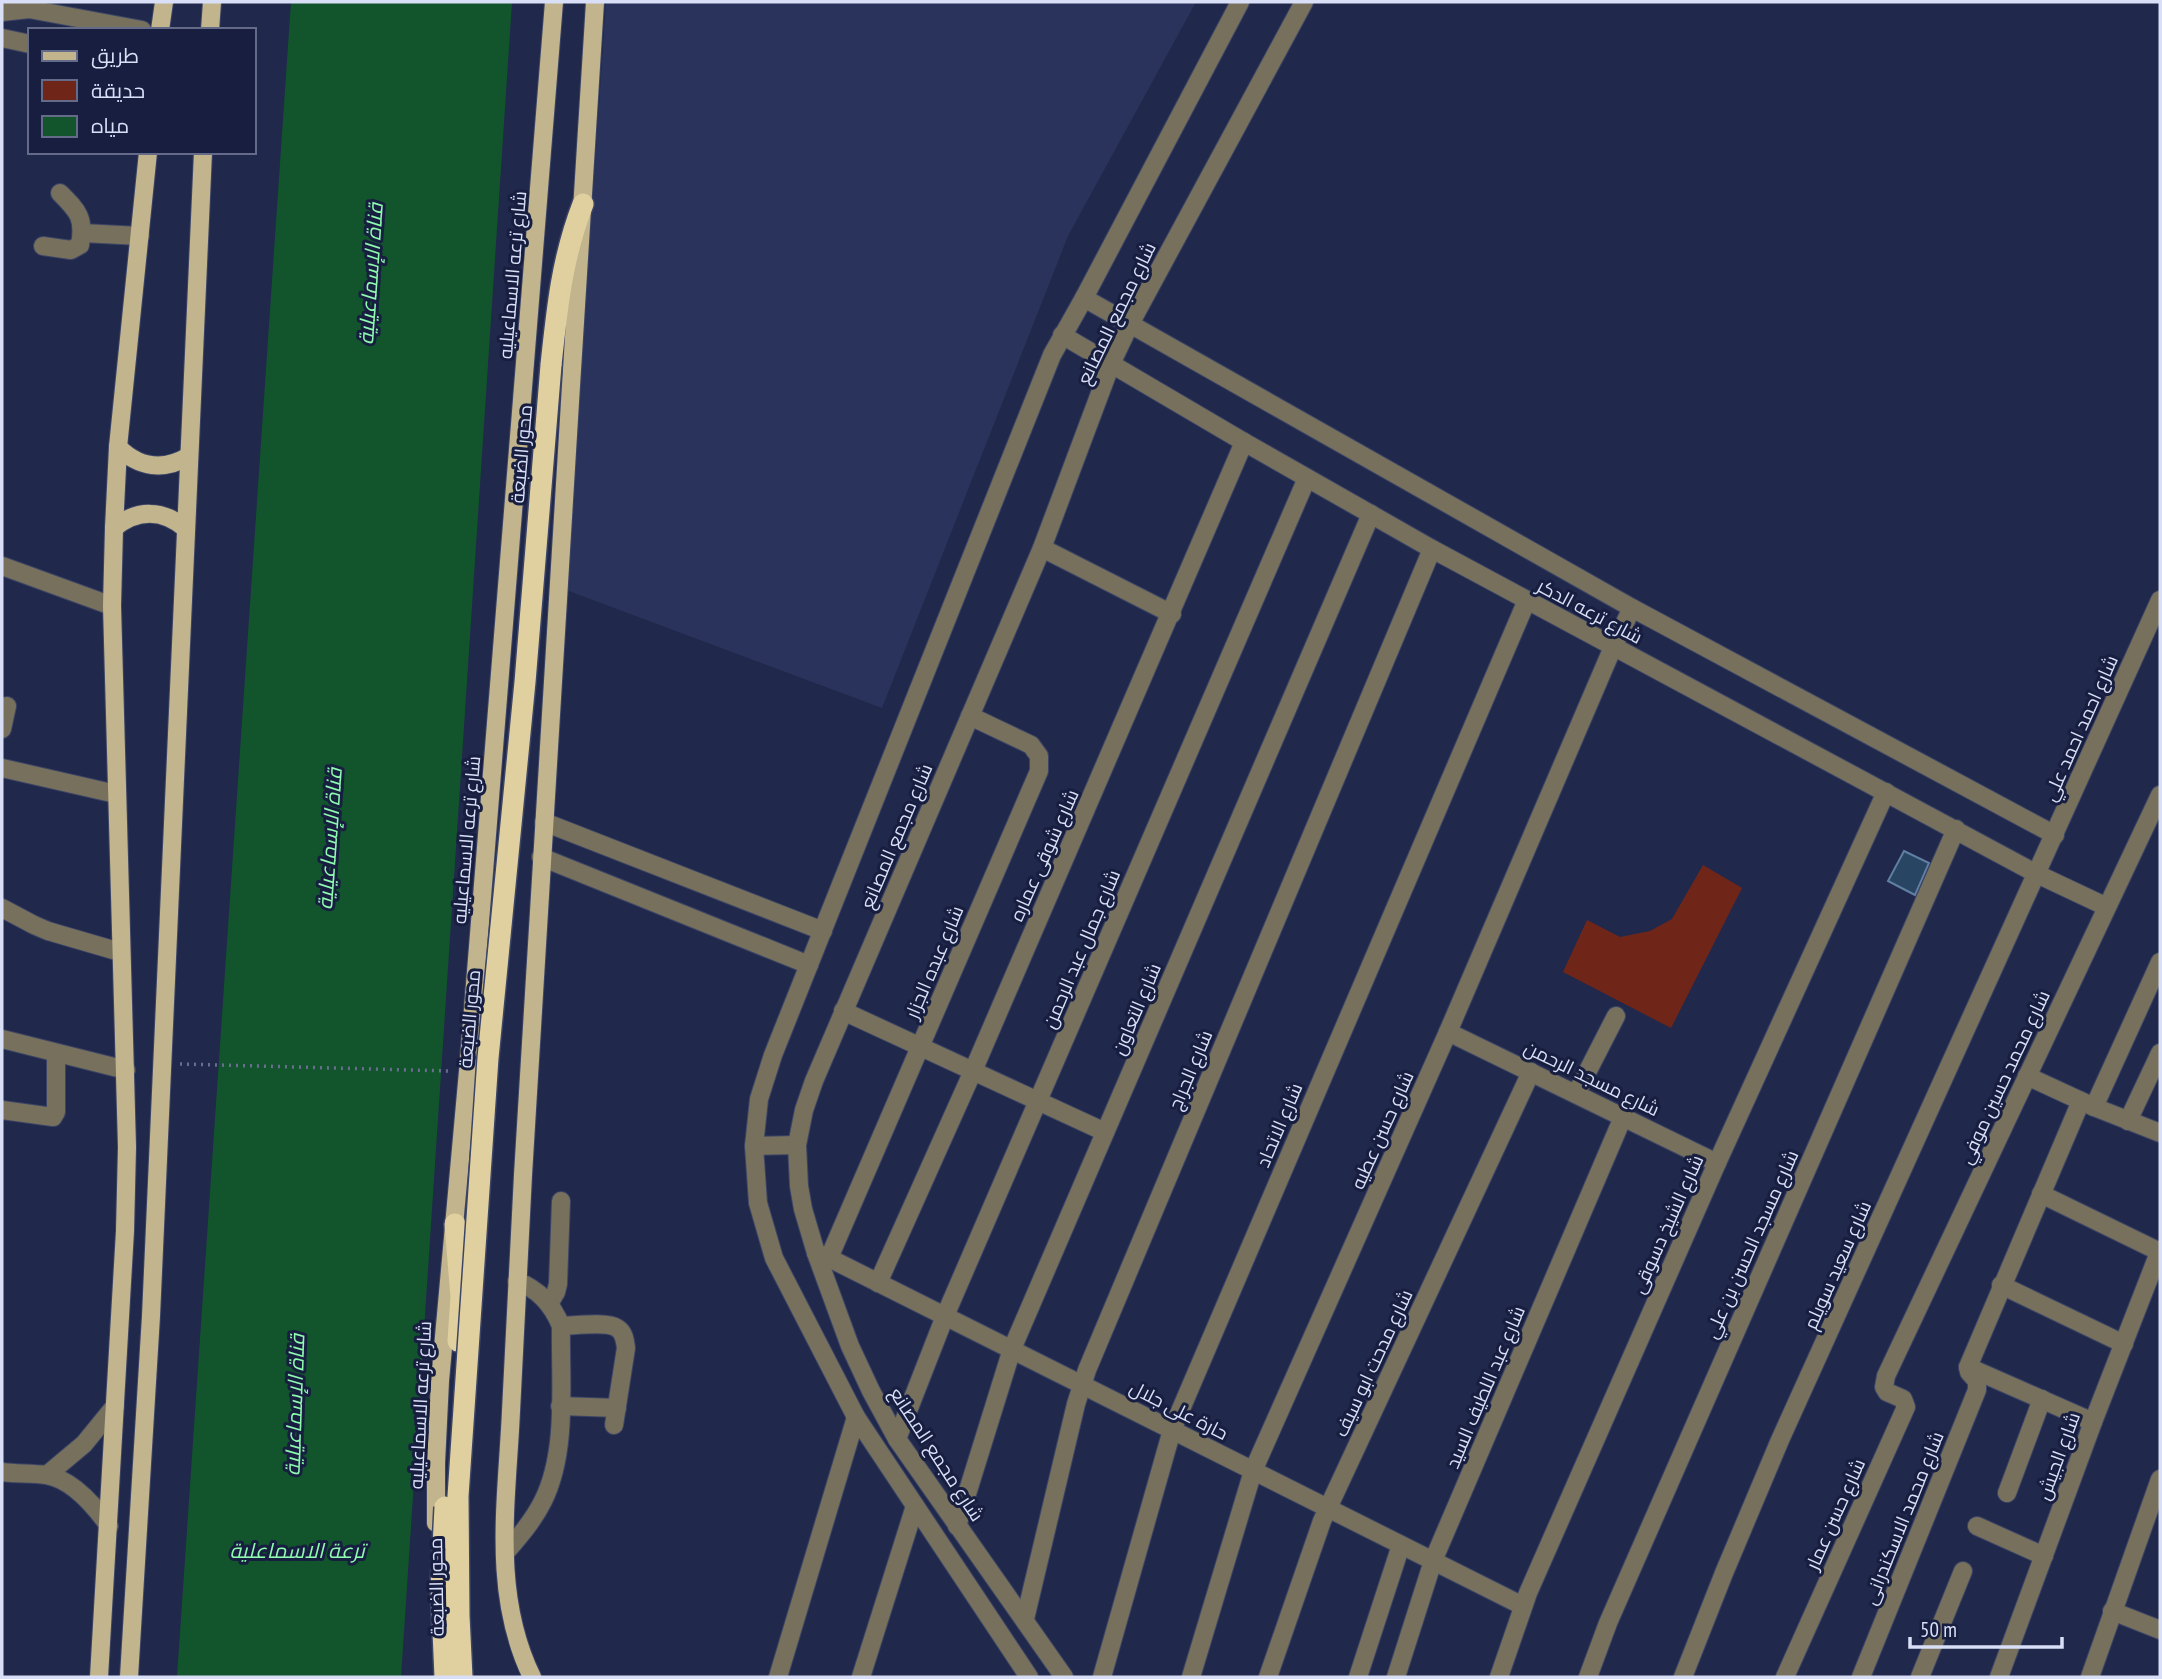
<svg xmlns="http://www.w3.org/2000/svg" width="2162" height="1679" font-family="'PT Sans Narrow',Cairo,sans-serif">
  <rect width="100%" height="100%" fill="#20284b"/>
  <!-- built -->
  <polygon fill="#2a335b" points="606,2 1196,2 1068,236 882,708 566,590"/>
  <!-- green -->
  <polygon fill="#6f2619" points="1703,865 1742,888 1671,1028 1563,972 1587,920 1620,937 1650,931 1672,919"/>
  <!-- water -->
  <polygon fill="#12552d" points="291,2 512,2 401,1677 177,1677"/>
  <!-- building -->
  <polygon fill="#284564" stroke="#607fa2" stroke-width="2" points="1904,851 1929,863 1915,895 1888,881"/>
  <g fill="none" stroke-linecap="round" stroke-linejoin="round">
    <!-- minor casing -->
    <g stroke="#3d4566" stroke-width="20">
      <g id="minor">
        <polyline points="2,12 29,9 142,30"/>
        <polyline points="2,38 30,44"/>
        <polyline points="82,233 140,236"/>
        <path d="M43,246L71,250L80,245C85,218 78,211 60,193"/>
        <polyline points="1084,298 1632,608 2055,835"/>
        <polyline points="1062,335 1244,442 1432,549 2037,874 2107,907"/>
        <polyline points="1042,548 1172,614"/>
        <polyline points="2,566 112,606"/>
        <polyline points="2,729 7,706"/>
        <polyline points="2,768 116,794"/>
        <polyline points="544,822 823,931"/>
        <polyline points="541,857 809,965"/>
        <polyline points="2,908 34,925 48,931 120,952"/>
        <polyline points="843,1011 1105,1132"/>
        <polyline points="1448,1032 1717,1163"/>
        <polyline points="2,1039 126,1070"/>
        <polyline points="2027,1076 2094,1107 2160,1133"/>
        <polyline points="1576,1094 1616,1016"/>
        <polyline points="2094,1107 2160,962"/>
        <polyline points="2,1110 53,1117 56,1112 56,1053"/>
        <polyline points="2128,1121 2160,1053"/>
        <polyline points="754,1146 797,1145"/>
        <polyline points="2041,1194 2160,1252"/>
        <polyline points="816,1253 829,1258 1523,1606"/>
        <polyline points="829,1258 1039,771 1039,756 1031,745 970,716"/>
        <polyline points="878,1283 973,1071 1244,442"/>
        <polyline points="2001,1285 2124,1344"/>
        <polyline points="549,1304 556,1292 558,1284 561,1201"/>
        <path d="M561,1326C573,1326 607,1321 617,1328C624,1332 625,1340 626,1348L614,1425"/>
        <polyline points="1968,1367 2093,1422"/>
        <polyline points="560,1406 617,1408"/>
        <polyline points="897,1439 945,1316 1307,478"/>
        <path d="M2,1472C16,1474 31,1473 46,1475C72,1479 94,1505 109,1526"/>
        <polyline points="47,1475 84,1444 115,1406"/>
        <polyline points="2007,1493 2042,1399"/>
        <polyline points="957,1526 1012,1349 1371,514"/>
        <polyline points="1977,1526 2044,1556"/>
        <path d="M505,1553C519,1537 533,1521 543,1501C568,1451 560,1382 561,1326C552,1304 539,1290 517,1281"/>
        <polyline points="2112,1611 2160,1630"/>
        <polyline points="1025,1619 1076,1404 1087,1370 1432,549"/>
        <polyline points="778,1677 856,1417"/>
        <polyline points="861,1677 915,1506"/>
        <polyline points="1029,1677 856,1417 774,1258 758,1203 754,1146 759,1099 773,1055 1052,355 1084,298 1240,2"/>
        <polyline points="1064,1677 897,1439 871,1391 850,1346 816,1253 803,1209 799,1186 797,1145 804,1110 814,1081 1042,548 1111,364 1130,324 1304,2"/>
        <polyline points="1102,1677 1172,1430 1527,600"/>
        <polyline points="1191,1677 1253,1471 1448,1032 1613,647 1632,608"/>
        <polyline points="1268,1677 1322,1521 1531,1072"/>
        <polyline points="1358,1677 1401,1545"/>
        <polyline points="1396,1677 1433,1561 1623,1117"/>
        <polyline points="1499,1677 1528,1593 1717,1163 1886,792"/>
        <polyline points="1588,1677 1608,1623 1956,829"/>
        <polyline points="1683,1677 1724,1573 1780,1440 2160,600"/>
        <polyline points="1785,1677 1906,1407 1903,1399 1887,1392 1884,1387 1886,1376 2160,795"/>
        <polyline points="1861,1677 1977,1390 1977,1381 1969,1372 1968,1367 2081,1101"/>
        <polyline points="1920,1677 1963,1571"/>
        <polyline points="1999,1677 2093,1422 2160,1250"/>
        <polyline points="2090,1677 2160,1479"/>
      </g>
    </g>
    <!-- major casing -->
    <g stroke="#3d4566" stroke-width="20">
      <g id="major">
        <polyline points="160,30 164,2"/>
        <polyline points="210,30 212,2"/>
        <path d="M118,447C139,468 164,471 189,456"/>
        <path d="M114,528C137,509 163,509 186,529"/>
        <polyline points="436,1523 436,1463 440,1381 468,1071 554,2"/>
        <polyline points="99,1677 125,1231 127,1147 112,606 114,528 118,447 148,152"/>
        <polyline points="129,1677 151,1316 203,152"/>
        <path d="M532,1677C491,1593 507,1501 511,1411C515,1332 519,1254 523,1175C545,784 571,393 595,2"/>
      </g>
    </g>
    <!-- highway casing -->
    <g stroke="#3d4566" stroke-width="24">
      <g id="highway">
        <path d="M551,365C557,308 562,258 583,204"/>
        <polyline points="455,1224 461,1297 458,1341"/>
      </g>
    </g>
    <!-- path -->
    <polyline stroke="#69708f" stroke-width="3.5" stroke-dasharray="2 5" stroke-linecap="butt" points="180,1064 449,1071"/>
    <!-- minor -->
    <use href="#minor" stroke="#76705d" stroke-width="18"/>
    <!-- major -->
    <use href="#major" stroke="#c2b58e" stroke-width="18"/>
    <!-- highway -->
    <use href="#highway" stroke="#e0d0a0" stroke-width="21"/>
    <!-- highway-bridge casing -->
    <g stroke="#3d4566" stroke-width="24" stroke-linecap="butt">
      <g id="highway-bridge">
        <polyline points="445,1677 441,1586 445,1507"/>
        <polyline points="462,1677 459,1616 458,1496 488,1058 525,682 551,365"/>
      </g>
    </g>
    <!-- highway-bridge -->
    <use href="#highway-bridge" stroke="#e0d0a0" stroke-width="21"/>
  </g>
  <g text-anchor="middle" stroke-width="6" stroke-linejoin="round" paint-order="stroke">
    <!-- street labels -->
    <g font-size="19" fill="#d8dff6" stroke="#171e40">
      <text transform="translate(512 275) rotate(-85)" y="7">شارع ترعه الاسماعيليه</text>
      <text transform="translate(1116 313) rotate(-64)" y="7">شارع مجمع المصانع</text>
      <text transform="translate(521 454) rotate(-85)" y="7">محور الضبعة</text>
      <text transform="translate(1590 611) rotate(28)" y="7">شارع ترعه الدكر</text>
      <text transform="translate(2080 728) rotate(-66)" y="7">شارع احمد احمد علي</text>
      <text transform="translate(896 836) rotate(-67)" y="7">شارع مجمع المصانع</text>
      <text transform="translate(466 840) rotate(-85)" y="7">شارع ترعه الاسماعيليه</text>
      <text transform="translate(1044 855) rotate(-66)" y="7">شارع شوقى عماره</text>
      <text transform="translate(1081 949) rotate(-67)" y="7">شارع جمال عبد الرحمن</text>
      <text transform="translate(934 962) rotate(-67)" y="7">شارع عبده الجزار</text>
      <text transform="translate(1136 1009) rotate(-67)" y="7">شارع التعاون</text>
      <text transform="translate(469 1019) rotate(-85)" y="7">محور الضبعة</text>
      <text transform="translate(1190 1070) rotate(-67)" y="7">شارع الجراج</text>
      <text transform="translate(2004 1077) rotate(-65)" y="7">شارع محمد حسين موفي</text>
      <text transform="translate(1592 1078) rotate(26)" y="7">شارع مسجد الرحمن</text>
      <text transform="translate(1279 1125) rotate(-67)" y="7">شارع الاتحاد</text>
      <text transform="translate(1382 1130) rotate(-66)" y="7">شارع حسن عطيه</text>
      <text transform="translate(1667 1224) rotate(-66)" y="7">شارع الشيخ دسوقى</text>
      <text transform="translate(1751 1244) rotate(-66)" y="7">شارع مسجد الحسن بن علي</text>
      <text transform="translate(1837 1265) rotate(-66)" y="7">شارع سعيد سويلم</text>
      <text transform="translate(1373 1363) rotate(-65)" y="7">شارع مدحت ابو سيف</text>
      <text transform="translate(1485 1387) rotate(-67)" y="7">شارع عبد اللطيف السيد</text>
      <text transform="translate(420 1405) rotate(-87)" y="7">شارع ترعه الاسماعيليه</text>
      <text transform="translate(1179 1410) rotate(27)" y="7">حارة على جلال</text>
      <text transform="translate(937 1454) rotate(57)" y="7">شارع مجمع المصانع</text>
      <text transform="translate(2058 1456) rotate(-70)" y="7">شارع الجيش</text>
      <text transform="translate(1835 1514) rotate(-66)" y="7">شارع حسن عمار</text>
      <text transform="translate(1903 1518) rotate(-68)" y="7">شارع محمد الاسكندرانى</text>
      <text transform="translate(436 1587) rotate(-91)" y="7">محور الضبعة</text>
    </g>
    <!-- water labels -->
    <g font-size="21" font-style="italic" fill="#8efbaf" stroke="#171e40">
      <text transform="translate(371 274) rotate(-86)" y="7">قناة الإسماعيلية</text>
      <text transform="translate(330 839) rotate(-86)" y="7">قناة الإسماعيلية</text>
      <text transform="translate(295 1405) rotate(-88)" y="7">قناة الإسماعيلية</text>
      <text x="297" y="1558">ترعة الاسماعلية</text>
    </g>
  </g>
  <!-- border -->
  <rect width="2162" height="1679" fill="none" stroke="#d8dff6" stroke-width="7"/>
  <!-- legend -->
  <rect x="28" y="28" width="228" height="126" fill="#171e40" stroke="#646b89" stroke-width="2"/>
  <rect x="42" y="51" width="35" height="10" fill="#c2b58e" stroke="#646b89" stroke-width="2"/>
  <text x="91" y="63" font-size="21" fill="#d8dff6">طريق</text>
  <rect x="42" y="80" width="35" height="21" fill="#6f2619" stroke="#646b89" stroke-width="2"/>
  <text x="91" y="98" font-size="21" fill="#d8dff6">حديقة</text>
  <rect x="42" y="116" width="35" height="21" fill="#12552d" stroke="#646b89" stroke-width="2"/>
  <text x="91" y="133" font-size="21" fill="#d8dff6">مياه</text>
  <!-- scale -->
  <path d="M1910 1637v10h152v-10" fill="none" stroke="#d8dff6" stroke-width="3.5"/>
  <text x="1920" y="1637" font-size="21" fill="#d8dff6" stroke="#171e40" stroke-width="5" paint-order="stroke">50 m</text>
</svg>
